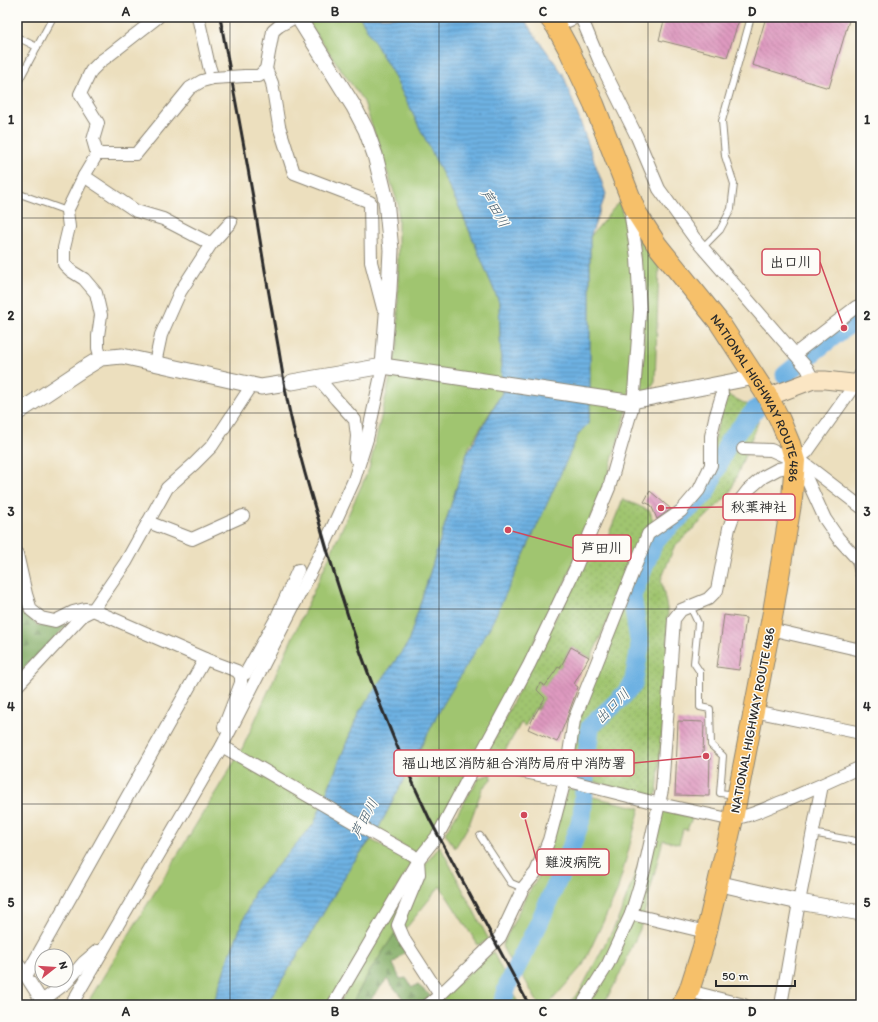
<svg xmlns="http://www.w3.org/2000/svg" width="878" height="1022" font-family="Itim,'Klee One',sans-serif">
  <defs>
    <pattern id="forest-firs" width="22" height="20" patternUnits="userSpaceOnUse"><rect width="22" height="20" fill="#80aa62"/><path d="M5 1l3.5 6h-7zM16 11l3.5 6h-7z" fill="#698b51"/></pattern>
    <pattern id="park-dots" width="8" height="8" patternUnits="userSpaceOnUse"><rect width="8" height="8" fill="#a0c570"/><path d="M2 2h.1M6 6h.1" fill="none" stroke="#8aa961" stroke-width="1.8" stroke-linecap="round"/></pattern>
    <pattern id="water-rules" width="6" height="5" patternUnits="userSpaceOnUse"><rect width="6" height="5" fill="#6db1e2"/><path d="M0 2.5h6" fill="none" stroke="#5a90b7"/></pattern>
    <pattern id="building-back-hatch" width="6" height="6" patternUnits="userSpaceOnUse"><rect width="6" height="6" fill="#de99bf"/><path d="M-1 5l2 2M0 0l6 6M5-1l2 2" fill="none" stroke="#b47d9b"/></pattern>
  </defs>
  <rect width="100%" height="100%" fill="#fdfcf7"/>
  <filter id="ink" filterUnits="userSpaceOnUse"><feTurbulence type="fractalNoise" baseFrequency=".025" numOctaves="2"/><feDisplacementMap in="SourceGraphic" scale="8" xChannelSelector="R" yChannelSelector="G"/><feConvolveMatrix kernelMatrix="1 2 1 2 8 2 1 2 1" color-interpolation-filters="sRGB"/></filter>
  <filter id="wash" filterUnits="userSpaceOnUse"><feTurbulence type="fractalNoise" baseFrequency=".012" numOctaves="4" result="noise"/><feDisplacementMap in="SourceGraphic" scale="16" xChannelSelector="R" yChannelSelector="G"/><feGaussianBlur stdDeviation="0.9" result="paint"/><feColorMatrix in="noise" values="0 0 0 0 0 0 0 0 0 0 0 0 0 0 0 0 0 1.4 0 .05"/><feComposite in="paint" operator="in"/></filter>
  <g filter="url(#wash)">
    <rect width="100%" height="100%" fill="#ecdfbe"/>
    <!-- grass -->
    <g fill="#a0c570" stroke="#66784e">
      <polygon points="304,17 360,17 393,74 462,213 499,302 502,393 469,447 408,643 359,712 314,824 255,891 228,959 213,1005 86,1005 242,749 369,469 398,344 398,204 364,102"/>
      <polygon points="619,202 630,239 636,305 630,384 626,414 605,483 566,580 490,728 439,827 416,853 377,831 441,708 579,433 588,424 590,411 590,237"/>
      <polygon points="638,233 659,267 655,381 648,392 641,391 644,340"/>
      <polygon points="491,774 492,778 482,789 469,825 455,848 445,833 479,778"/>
      <polygon points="568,789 581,790 578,819 558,868 512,966 502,946 526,896 538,878"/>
      <polygon points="589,796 640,808 617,892 583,965 548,1005 539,1005 520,971 541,929 574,858"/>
      <polygon points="663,809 692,818 687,830 683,829 679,844 663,840 640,929 616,982 603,1005 567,1005 580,991 617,922 647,843"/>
      <polygon points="371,840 409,860 410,866 329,1005 266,1005 311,934 352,864"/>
      <polygon points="440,846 489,940 478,945 440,886 403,932 403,923 423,867"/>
      <polygon points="412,881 393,929 395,933 367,976 351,1005 338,1005"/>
      <polygon points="493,952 519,1005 433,1005"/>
    </g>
    <!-- forest -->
    <g fill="url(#forest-firs)" stroke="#566a46">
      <polygon points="17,573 19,587 28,616 38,626 53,626 67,625 17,676"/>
      <polygon points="395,933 405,952 393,964 400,979 406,978 412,987 418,985 432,997 420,1005 408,1005 387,979 366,1005 351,1005 367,976"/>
    </g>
    <!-- park -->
    <g fill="url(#park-dots)" stroke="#66784e">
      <polygon points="726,394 762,412 730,493 712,511 674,547 661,580 668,613 668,666 657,793 654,798 570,775 577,724 651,537 700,494"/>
      <polygon points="623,499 650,511 654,525 646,532 591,658 571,647 560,668 558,668 545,686 540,683 538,690 545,698 538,709 535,708 525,726 521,723 499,761 489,762 485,757 588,555 599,558"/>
    </g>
    <!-- water -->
    <polygon fill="url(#water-rules)" stroke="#4c6e86" points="360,17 522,17 563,74 606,194 590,237 590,411 588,424 579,433 518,568 490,627 441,708 377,831 352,864 311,934 266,1005 213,1005 228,959 255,891 314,824 359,712 408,643 467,454 502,393 499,302 462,213 393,74"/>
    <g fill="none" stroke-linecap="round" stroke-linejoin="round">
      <!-- river -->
      <g stroke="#6db1e2" stroke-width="19">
        <polyline points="806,358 844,328 861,320"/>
        <polyline points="785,375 796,366"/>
        <polyline points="502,1005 508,984 539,923 567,859 582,817 586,765 590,727 618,701 633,685 640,647 632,596 655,540 705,494 729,441 757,408"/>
      </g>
    </g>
    <g id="blocks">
      <!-- building -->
      <g fill="url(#building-back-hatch)">
        <polygon points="665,17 740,17 727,57 659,40"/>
        <polygon points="766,17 850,17 829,88 752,65"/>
        <polygon points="650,491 671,509 657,519 651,505 644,502"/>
        <polygon points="724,615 746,618 739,670 717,667"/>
        <polygon points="571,647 589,657 574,684 578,687 565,723 557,742 528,729 535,714 545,698 537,690 540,683 545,686 558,667 560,668"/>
        <polygon points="678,721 704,722 703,755 710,755 709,796 675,795"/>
      </g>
    </g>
  </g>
  <g filter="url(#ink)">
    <use href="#blocks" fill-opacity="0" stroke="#8c8574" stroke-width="1"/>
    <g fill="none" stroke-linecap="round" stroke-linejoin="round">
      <!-- service casing -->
      <g stroke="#8c8574" stroke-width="8">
        <g id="service">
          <polyline points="17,37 37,47"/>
          <polyline points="17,84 53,17"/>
          <polyline points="17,193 67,211"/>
          <polyline points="702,248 720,230 731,209 734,184 725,156 722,121 751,17"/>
          <polyline points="690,606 698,623 694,663 700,672 700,707 710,709 711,745 723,756 720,793 736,795"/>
          <polyline points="812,833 861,842"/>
          <polyline points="480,836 511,883 523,888"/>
        </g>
      </g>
      <!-- minor casing -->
      <g stroke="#8c8574" stroke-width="14">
        <g id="minor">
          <polyline points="581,17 599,60 637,137 659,189 695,239 807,368 813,380"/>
          <polyline points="556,26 577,17"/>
          <polyline points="266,69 272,83 279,126 294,173 370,202 371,262 383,308 387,309"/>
          <polyline points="245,76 259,76 266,69 273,31 279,26 295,17"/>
          <polyline points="97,154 136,154 190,88 202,81 213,78 209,66 198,17"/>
          <polyline points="84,176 136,211 163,219 211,244"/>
          <polyline points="795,354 856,307 861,305"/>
          <polyline points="101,358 98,348 98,336 101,315 96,293 84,279 71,271 64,264 64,248 69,227 67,211 84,176 97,154 93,140 98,123 80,94 91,71 101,61 108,56 158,17"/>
          <polyline points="155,363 161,335 180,292 211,244 231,222"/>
          <polyline points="318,378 336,399 355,420 357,436 355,458"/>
          <polyline points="743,449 771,450 795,461 804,463 861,507"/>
          <polyline points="795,462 805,475 825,519 838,538 858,560 861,573"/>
          <polyline points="148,522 192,539 243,516"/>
          <polyline points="17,554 26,594 31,610 41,618 55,621 73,612 85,609 93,610 205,659 237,671 241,676 241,683 224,727"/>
          <polyline points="770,629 861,650"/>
          <polyline points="241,676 246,673 276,619 298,570"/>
          <polyline points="17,686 83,615 93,610 126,562 167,488 194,464 212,446 252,385"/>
          <polyline points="754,711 861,733"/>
          <polyline points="222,746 367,830 412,855 418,860 419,874 398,925 405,941 440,995"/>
          <path d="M476,762L569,781L660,804L724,818C745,820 765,808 784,801C810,790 835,779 861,767"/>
          <polyline points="631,914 706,932"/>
          <polyline points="17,962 40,998 46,998 66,983 84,962 97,951 102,952"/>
          <polyline points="26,976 205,659"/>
          <polyline points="689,991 744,1005"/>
          <polyline points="71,1005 222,746 325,544 354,480 367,439 383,366"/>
          <polyline points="333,1005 418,860 438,835 482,752 529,665 576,567 609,488 634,401 634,393 640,310 637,258 631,217 636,212"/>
          <polyline points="428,1005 440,995 500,937 523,888 536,872 549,840 565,780 574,720 648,534 681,511 699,490 711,465 711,436 715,418 722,395 721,384"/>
          <polyline points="582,1005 608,964 631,914 644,871 662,790 674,619 681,610 708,599 717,590 729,528 738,503 748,490 763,477 778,469 787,467 807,452 856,383 861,374"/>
          <polyline points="781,1005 799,902 822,785"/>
        </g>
      </g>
      <!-- tertiary casing -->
      <g stroke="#8c8574" stroke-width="17">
        <g id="tertiary">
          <polyline points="298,17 354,107 366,130 375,155 386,200 391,250 389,290 383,366"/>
          <polyline points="292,382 383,366 627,402 755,377"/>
          <polyline points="17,413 83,369 101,358 122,356 261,387 280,384"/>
          <polyline points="717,883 799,902 861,913"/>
        </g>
      </g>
      <!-- secondary casing -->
      <g stroke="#8c8574" stroke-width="19">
        <polyline id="secondary" points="768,397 813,380 825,380 861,384"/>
      </g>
      <!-- trunk casing -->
      <g stroke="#8c8574" stroke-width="22">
        <g id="trunk">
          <path id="s1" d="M549,17L556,26L569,50L594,104L636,212L657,245L719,322L768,397L780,420L790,444L795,461L792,498L773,612L733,819L703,947L689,991L682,1005"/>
        </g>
      </g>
      <!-- service -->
      <use href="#service" stroke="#fff" stroke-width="6"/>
      <!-- minor -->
      <use href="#minor" stroke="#fff" stroke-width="12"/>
      <!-- tertiary -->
      <use href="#tertiary" stroke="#fff" stroke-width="15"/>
      <!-- secondary -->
      <use href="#secondary" stroke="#fbe6c4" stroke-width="17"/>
      <!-- trunk -->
      <use href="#trunk" stroke="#f6c06b" stroke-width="20"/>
      <!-- rail -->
      <path stroke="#2b2b2b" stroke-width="3" d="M220,17C232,83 245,149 256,215C263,260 271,306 279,351C282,370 285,390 289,409C297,446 307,482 318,518C347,622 384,723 430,820L529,1005"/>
      <!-- minor-bridge casing -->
      <g stroke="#8c8574" stroke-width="14" stroke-linecap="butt">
        <polyline id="minor-bridge" points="213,78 245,76"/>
      </g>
      <!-- minor-bridge -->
      <use href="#minor-bridge" stroke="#fff" stroke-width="12"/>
    </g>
  </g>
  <!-- grid -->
  <path fill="none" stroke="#2b2b2b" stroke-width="1" stroke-opacity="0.55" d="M230,17V1005M439,17V1005M648,17V1005M17,218H861M17,413H861M17,609H861M17,804H861"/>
  <g text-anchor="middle" stroke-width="3" stroke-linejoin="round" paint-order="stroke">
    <!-- street labels -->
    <g font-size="13" fill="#2b2b2b" stroke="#fdfcf7">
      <text dy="5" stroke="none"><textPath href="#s1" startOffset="438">NATIONAL HIGHWAY ROUTE 486</textPath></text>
      <text transform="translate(752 720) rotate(-79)" y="5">NATIONAL HIGHWAY ROUTE 486</text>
    </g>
    <!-- water labels -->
    <g font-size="14" font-style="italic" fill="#425a6b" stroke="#fdfcf7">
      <text transform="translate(495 208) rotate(60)" y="5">芦田川</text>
      <text transform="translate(612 706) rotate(-45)" y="5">出口川</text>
      <text transform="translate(364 818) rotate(-62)" y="5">芦田川</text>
    </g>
  </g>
  <!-- callouts -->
  <path fill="none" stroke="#d1495b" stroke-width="1.5" d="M844 328L820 262M661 508L723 507M508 530L573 548M706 756L634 763M524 815L537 862"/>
  <g fill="#d1495b" stroke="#fdfcf7" stroke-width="1.5">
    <circle cx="844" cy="328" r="4"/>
    <circle cx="661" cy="508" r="4"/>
    <circle cx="508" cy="530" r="4"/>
    <circle cx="706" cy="756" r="4"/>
    <circle cx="524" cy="815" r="4"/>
  </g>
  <g fill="#fdfcf7" stroke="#d1495b" stroke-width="1.5">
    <rect x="762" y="249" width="58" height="26" rx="4"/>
    <rect x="723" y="494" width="72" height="26" rx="4"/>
    <rect x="573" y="535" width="58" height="26" rx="4"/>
    <rect x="394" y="750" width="240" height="26" rx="4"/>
    <rect x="537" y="849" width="72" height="26" rx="4"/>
  </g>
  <g font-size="14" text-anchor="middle" font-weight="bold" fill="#2b2b2b">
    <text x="791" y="267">出口川</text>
    <text x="759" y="512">秋葉神社</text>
    <text x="602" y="553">芦田川</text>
    <text x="514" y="768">福山地区消防組合消防局府中消防署</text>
    <text x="573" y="867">難波病院</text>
  </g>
  <!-- margin -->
  <rect width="878" height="1022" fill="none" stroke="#fdfcf7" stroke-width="44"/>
  <!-- north arrow -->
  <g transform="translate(54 968) rotate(73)"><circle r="19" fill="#fdfcf7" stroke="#a9a8a5"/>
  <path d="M0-3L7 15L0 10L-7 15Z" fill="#d1495b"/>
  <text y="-6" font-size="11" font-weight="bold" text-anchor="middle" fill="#2b2b2b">N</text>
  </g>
  <!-- scale -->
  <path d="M716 980v6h79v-6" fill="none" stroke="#2b2b2b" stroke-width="2"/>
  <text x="722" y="980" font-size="12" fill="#2b2b2b" stroke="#fdfcf7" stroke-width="3" paint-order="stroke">50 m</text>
  <rect x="22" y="22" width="834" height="978" fill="none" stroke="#2b2b2b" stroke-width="1.5"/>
  <g font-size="13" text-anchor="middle" font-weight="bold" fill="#2b2b2b">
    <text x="126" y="16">A</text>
    <text x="335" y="16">B</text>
    <text x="543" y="16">C</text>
    <text x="752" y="16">D</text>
    <text x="11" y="124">1</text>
    <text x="867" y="124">1</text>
    <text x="11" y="320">2</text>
    <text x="867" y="320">2</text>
    <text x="11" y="516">3</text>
    <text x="867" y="516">3</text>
    <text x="11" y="711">4</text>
    <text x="867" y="711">4</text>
    <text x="11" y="907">5</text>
    <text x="867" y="907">5</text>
    <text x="126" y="1016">A</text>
    <text x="335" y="1016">B</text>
    <text x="543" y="1016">C</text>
    <text x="752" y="1016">D</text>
  </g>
</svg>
